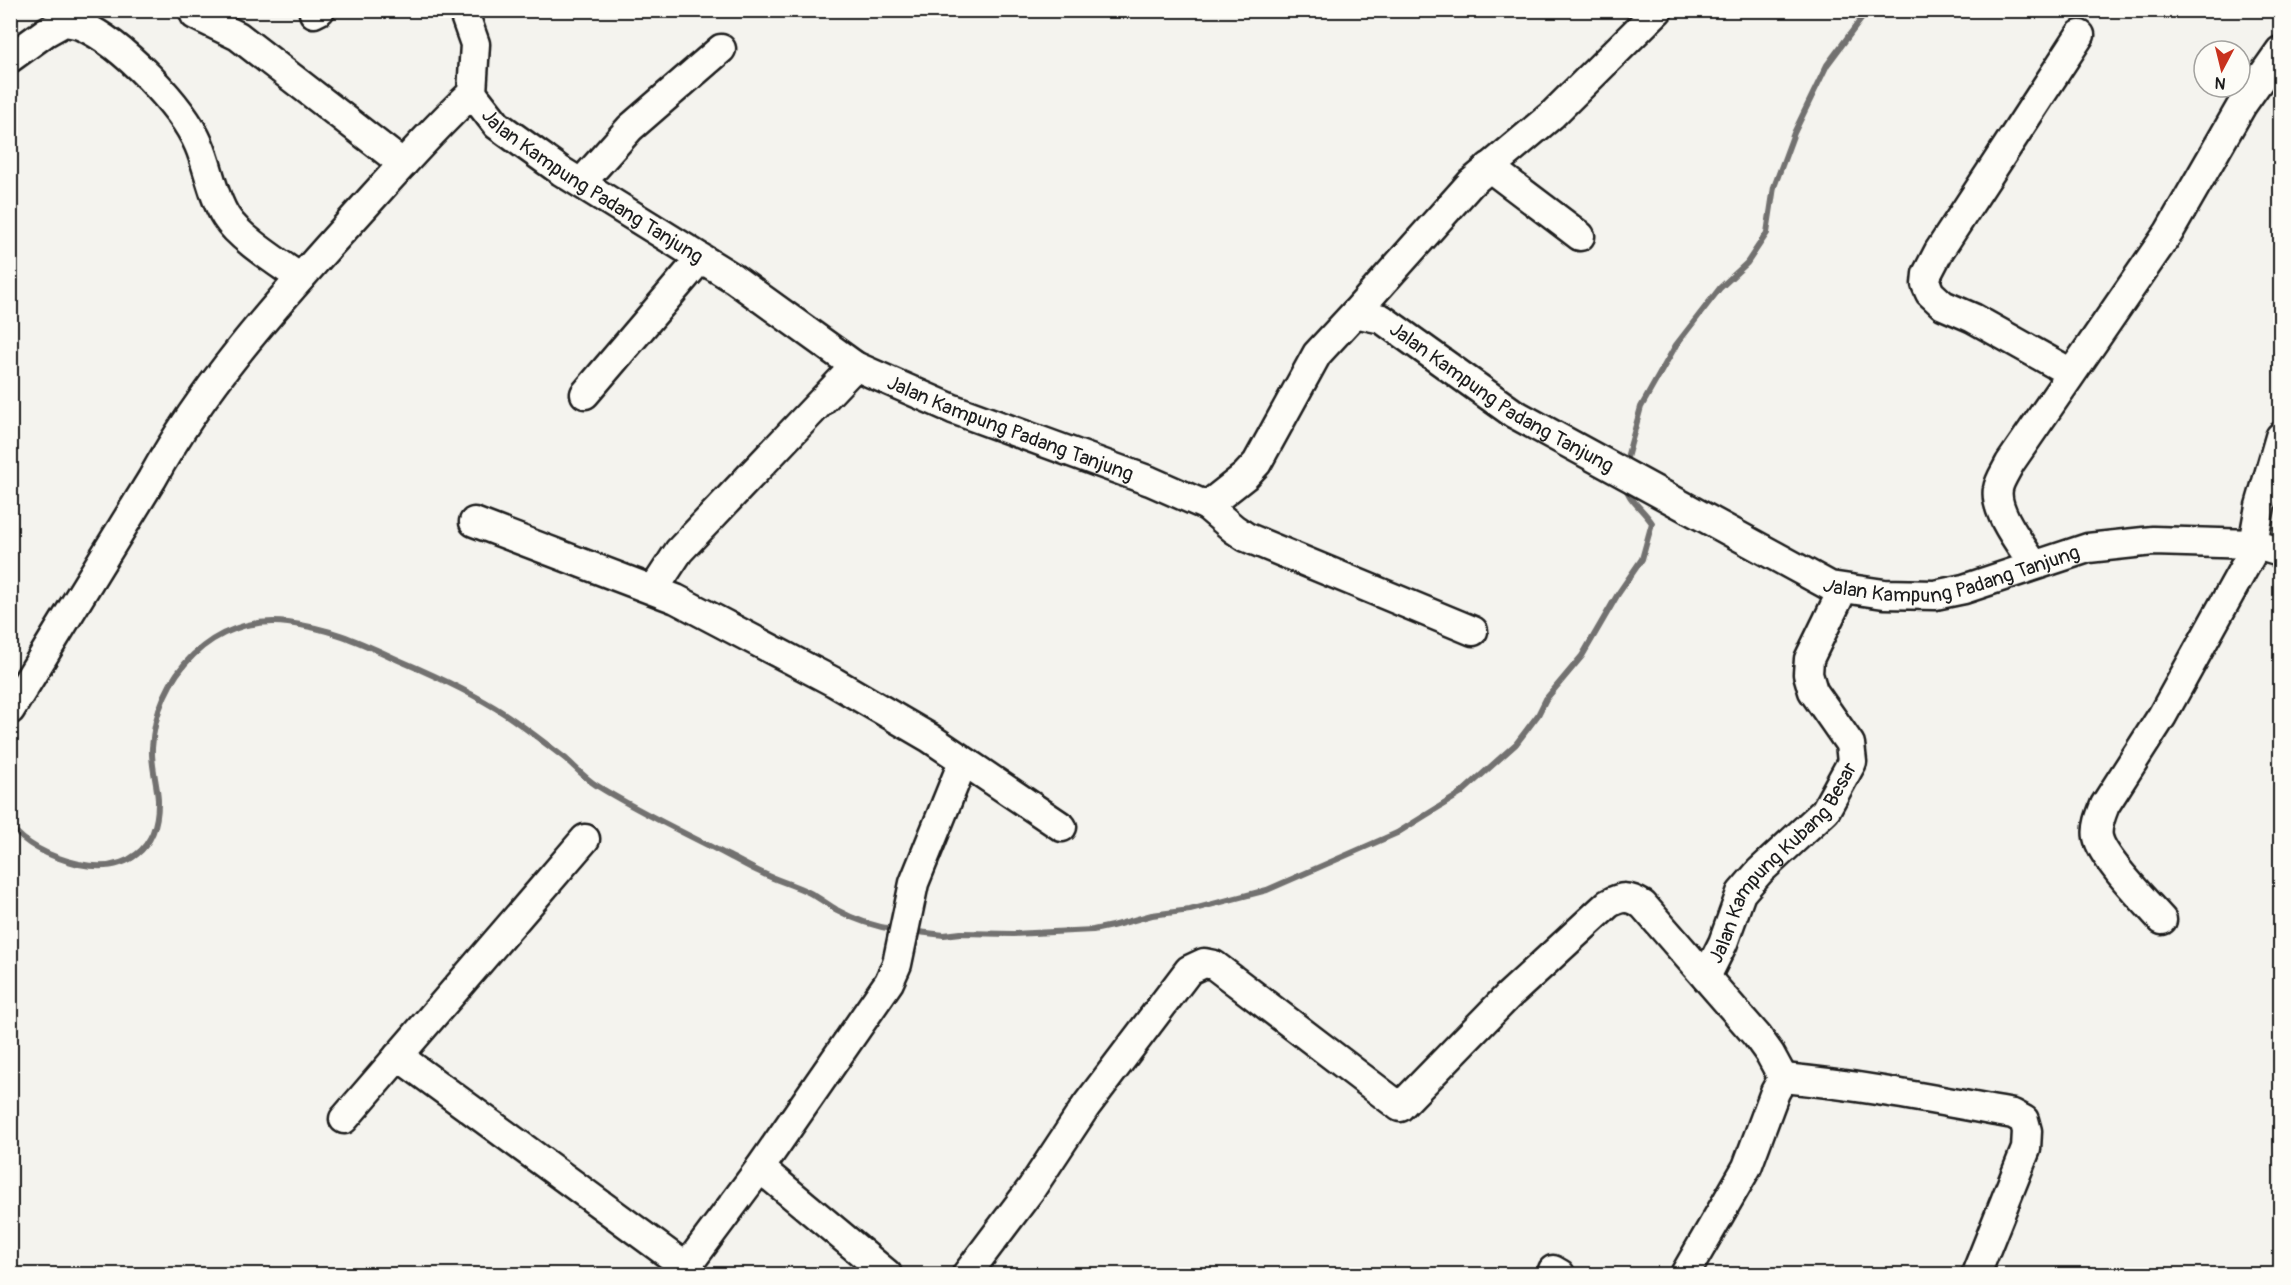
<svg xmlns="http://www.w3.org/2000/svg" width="2291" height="1285" font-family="Pangolin,sans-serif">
  <rect width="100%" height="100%" fill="#f4f3ee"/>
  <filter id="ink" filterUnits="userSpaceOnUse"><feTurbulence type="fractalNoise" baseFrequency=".0167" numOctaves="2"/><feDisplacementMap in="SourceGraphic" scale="12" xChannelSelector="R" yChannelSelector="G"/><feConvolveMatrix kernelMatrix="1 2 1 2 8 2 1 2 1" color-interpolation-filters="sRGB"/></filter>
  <g filter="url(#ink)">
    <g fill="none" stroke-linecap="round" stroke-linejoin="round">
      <!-- stream -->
      <g stroke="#72716f" stroke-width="6">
        <polyline points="1625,465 1641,407 1676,345 1720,288 1747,263 1767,233 1774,187 1794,133 1827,65 1868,10"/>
        <path d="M10,825C26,846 54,858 79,864C127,874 159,849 158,800C157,783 151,765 152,748C156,675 213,614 288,623C334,629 361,643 403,662C438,677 473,693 505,714C526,728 546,744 566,759C576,768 585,778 596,785C639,812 685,833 729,856C739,861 749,867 760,872C775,880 792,884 808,892C818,897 827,904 837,910C855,920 877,927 897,930"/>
        <path d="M910,931L944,935L961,933L1013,934L1093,930L1112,926L1152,915L1190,910L1267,890L1397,833L1460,794L1516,744L1538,715L1546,699L1582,656L1618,594L1642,559L1652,523C1642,508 1628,500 1624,483"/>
      </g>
      <!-- minor casing -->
      <g stroke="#1c1c1c" stroke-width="33">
        <g id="minor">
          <polyline points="314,13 320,10"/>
          <polyline points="195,15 238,36 403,164"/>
          <path d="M10,58L46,32L64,22C70,23 76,23 82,26C121,43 182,105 199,145C209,168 212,195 226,217C239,238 279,263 300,278"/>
          <path id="s1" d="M472,93L497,125L561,171L733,278L855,366L953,409L1150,481L1207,506L1245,476L1257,463L1317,354L1355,313L1382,319L1513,413L1830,586L1884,594L1935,595L1964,589L2088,548L2153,541L2253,544L2280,552"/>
          <polyline points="1489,167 1580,236"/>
          <polyline points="581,183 630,128 721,49"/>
          <polyline points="1355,313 1471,183 1552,115 1658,10"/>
          <polyline points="2071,373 1973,318 1943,305 1930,293 1926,284 1927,274 1939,251 2080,35"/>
          <polyline points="585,394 700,259"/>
          <polyline points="1207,506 1234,529 1246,537 1473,631"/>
          <polyline points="474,522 676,599 834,682 930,738 1062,827"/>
          <path d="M2034,565C2022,546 1994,512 1998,489C1999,481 2006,471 2010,463L2169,232L2242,105L2280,51"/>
          <polyline points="654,589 679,551 855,366"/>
          <path d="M10,710L152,479C203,386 273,308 344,229C386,183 427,135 472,93L475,44L463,10"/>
          <path d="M2162,920C2147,903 2102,858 2098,837C2096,827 2101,815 2105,805L2162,716L2251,555L2260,506L2280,437"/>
          <path id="s2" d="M1706,977L1723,943L1741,893L1760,871L1825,811L1852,762L1850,744L1813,691L1808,674L1809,659L1843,589"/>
          <polyline points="398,1056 686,1267"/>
          <path d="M1783,1078C1860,1085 1936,1100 2013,1114L2024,1120L2027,1131L2026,1149L1976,1274"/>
          <polyline points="344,1119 585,839"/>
          <polyline points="760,1168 889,982 897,964 914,883 963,762"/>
          <polyline points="1553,1270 1560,1274"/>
          <polyline points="681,1274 760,1168 887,1274"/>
          <path d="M967,1274L1031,1189L1086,1106L1189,970L1204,963L1214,965L1400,1107L1507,997L1608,904C1622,896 1629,896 1643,905L1757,1036L1770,1054L1783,1078"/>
          <polyline points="1685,1274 1747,1167 1775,1092 1783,1078"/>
        </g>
      </g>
      <!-- minor -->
      <use href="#minor" stroke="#fdfcf7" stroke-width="28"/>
    </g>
  </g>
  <g text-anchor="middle" stroke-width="4.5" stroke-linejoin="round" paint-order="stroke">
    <!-- street labels -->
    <g font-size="20" fill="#1c1c1c" stroke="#fdfcf7">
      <text dy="7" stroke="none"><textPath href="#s1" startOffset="154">Jalan Kampung Padang Tanjung</textPath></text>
      <text dy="7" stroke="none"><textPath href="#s1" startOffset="1269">Jalan Kampung Padang Tanjung</textPath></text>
      <text dy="7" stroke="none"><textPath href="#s1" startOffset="640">Jalan Kampung Padang Tanjung</textPath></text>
      <text dy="7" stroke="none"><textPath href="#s1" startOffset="1773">Jalan Kampung Padang Tanjung</textPath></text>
      <text dy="7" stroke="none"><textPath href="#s2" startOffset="140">Jalan Kampung Kubang Besar</textPath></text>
    </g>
  </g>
  <!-- margin -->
  <rect width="2291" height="1285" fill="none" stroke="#fdfcf7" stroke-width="36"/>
  <rect x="18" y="18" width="2255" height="1249" fill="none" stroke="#1c1c1c" stroke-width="2" filter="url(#ink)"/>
  <!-- north arrow -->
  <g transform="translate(2222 69) rotate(187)"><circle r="28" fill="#fdfcf7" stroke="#a3a29f" stroke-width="1.5"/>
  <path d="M0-4.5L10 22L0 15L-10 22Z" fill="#c8321e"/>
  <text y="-9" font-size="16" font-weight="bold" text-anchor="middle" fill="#1c1c1c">N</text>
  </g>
</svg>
